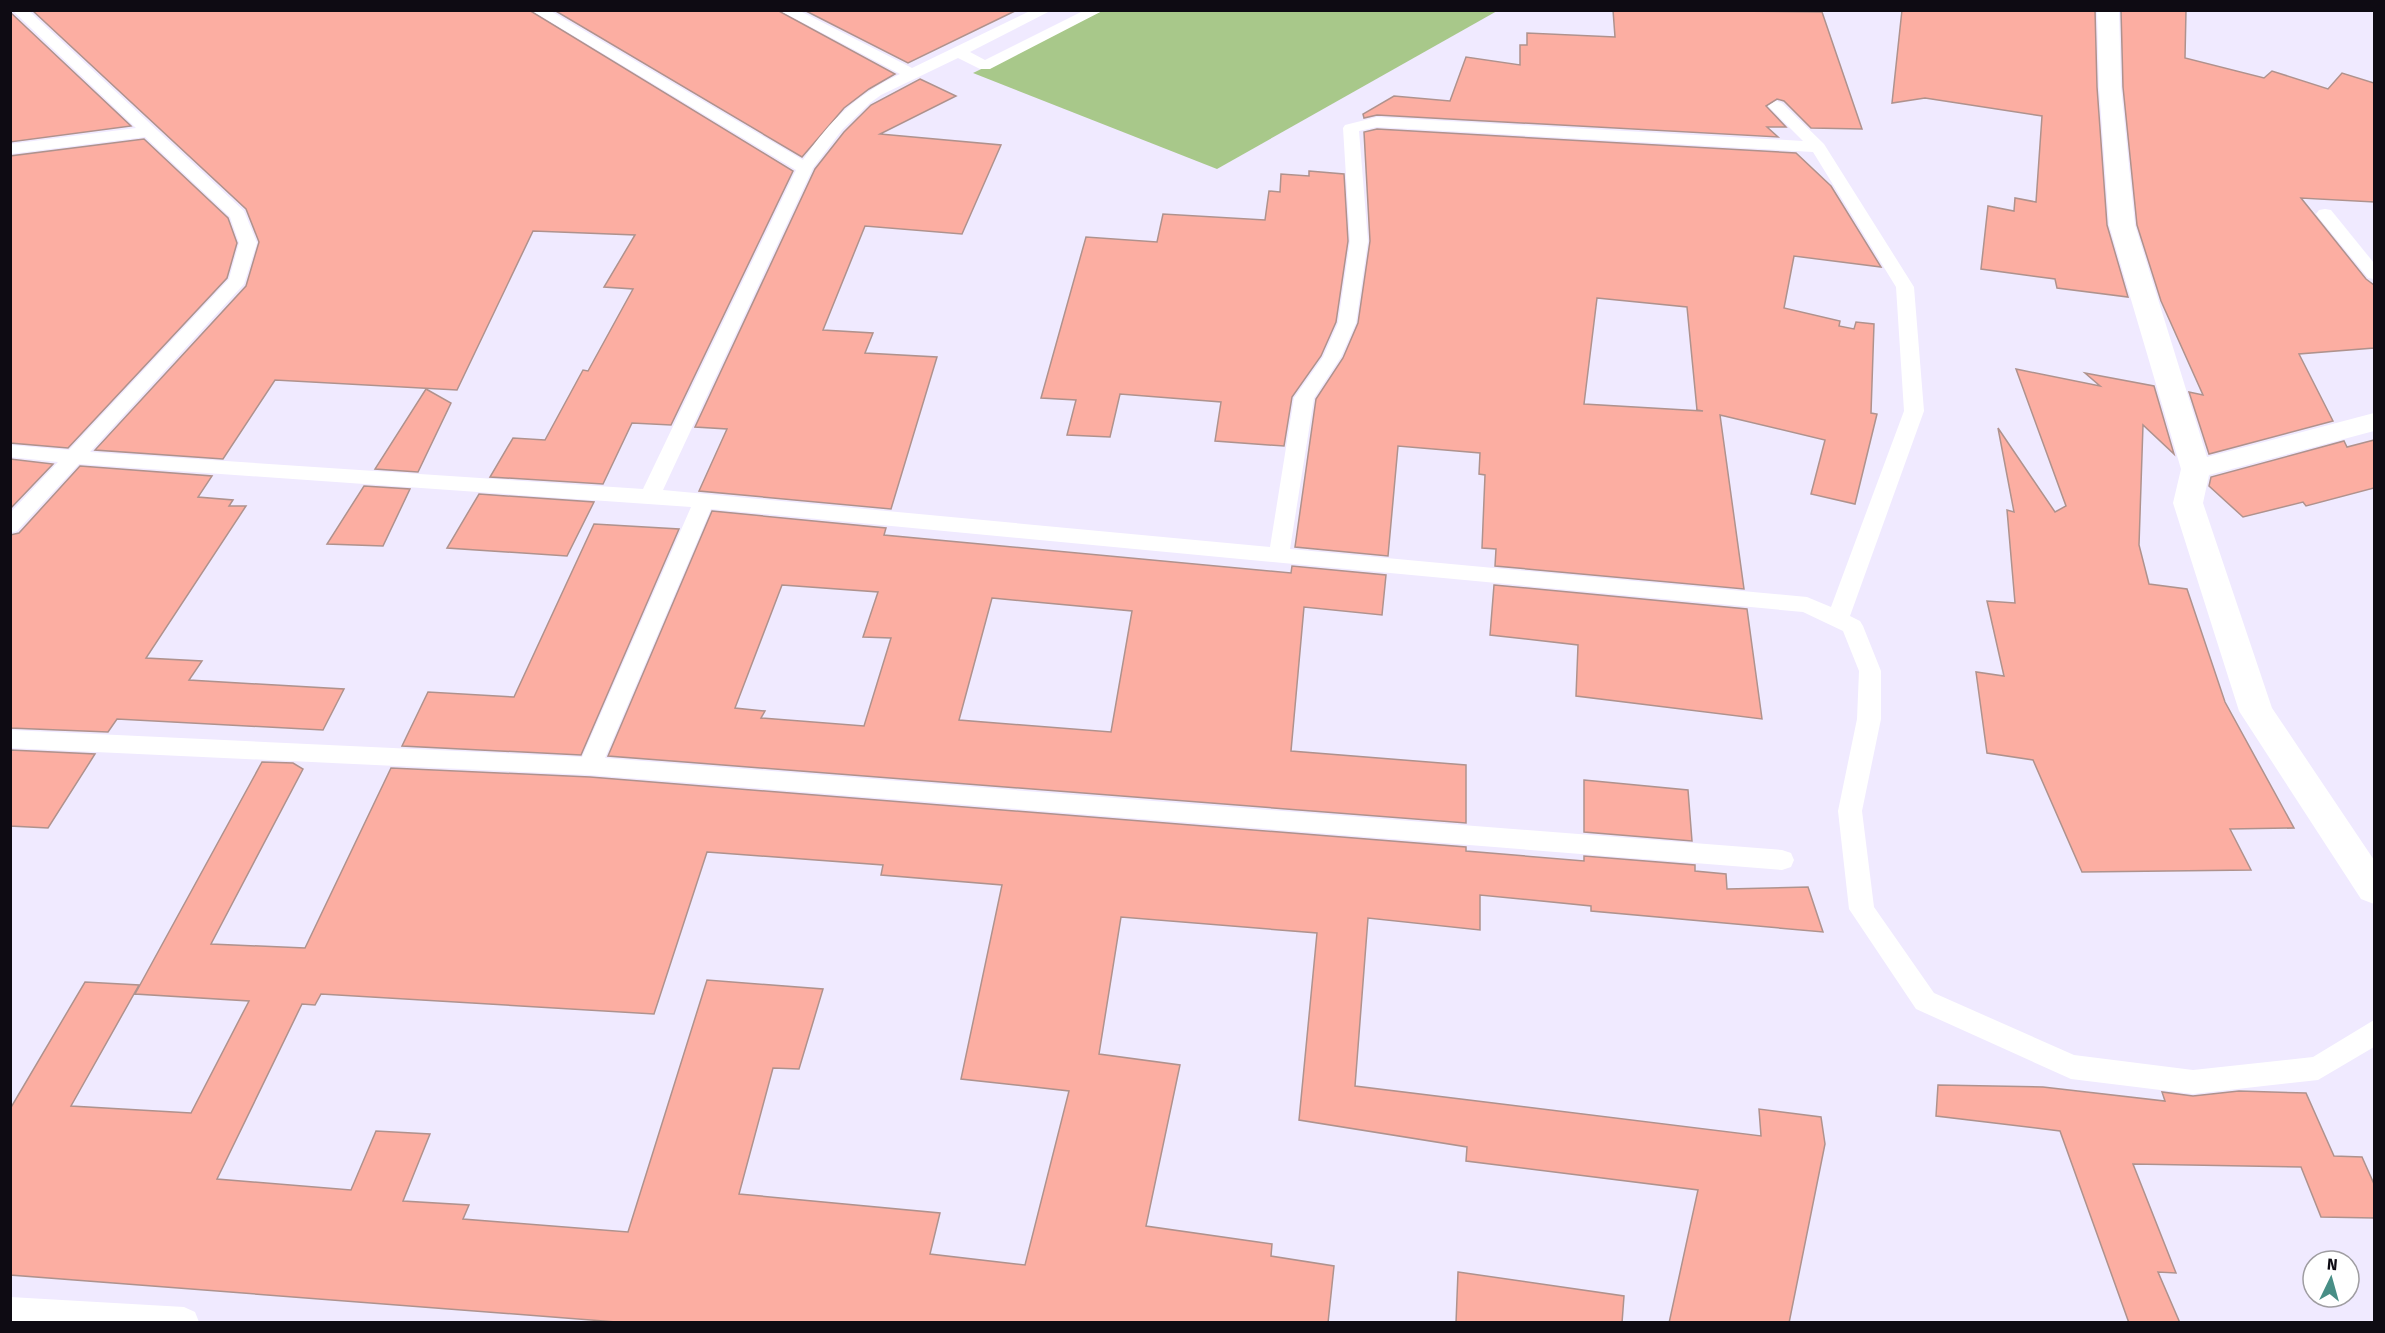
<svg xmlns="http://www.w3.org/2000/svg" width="2385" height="1333" font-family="'Fira Sans',sans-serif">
  <rect width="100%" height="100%" fill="#f0eaff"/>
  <!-- green -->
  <polygon fill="#a8c88a" points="1102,11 1497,11 1217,169 973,73"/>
  <!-- building -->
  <g fill="#fcaea2" stroke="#af928d" stroke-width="1.5" fill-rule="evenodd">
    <polygon points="32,10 529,10 793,171 671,425 632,423 603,484 490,477 513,438 545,440 583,370 588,371 633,289 604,287 635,235 533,231 457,390 275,380 223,459 95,450 246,286 259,242 246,209"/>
    <polygon points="554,10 777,10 895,74 869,89 844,108 802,157"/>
    <polygon points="804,10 1017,10 908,63"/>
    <polygon points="1613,10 1822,12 1862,129 1811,128 1784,101 1777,99 1766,106 1786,127 1767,127 1778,137 1377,115 1364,118 1363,114 1394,96 1450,101 1466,57 1520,65 1520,45 1527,45 1527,33 1615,37"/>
    <polygon points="1902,10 2095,10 2097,87 2107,225 2128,297 2057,288 2055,279 1981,269 1988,206 2014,211 2015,198 2036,202 2042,116 1925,98 1892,103"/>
    <polygon points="2121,10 2186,10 2185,58 2264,78 2272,71 2328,89 2342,73 2374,83 2374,202 2301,198 2366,279 2374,285 2374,348 2299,354 2333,421 2209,454 2189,392 2203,395 2161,301 2137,225 2123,87"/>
    <polygon points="10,12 131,126 10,142"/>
    <polygon points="920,79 956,96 880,134 1001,145 962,234 865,226 823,330 873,333 865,353 937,357 891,509 699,491 727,429 695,427 815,169 844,132 871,105"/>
    <path d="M1377,129L1796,153L1831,186L1881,267L1794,256L1784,308L1840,321L1839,326L1854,329L1856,322L1874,324L1871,413L1877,414L1855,504L1811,494L1825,440L1720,415L1744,589L1495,566L1496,549L1482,548L1485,475L1479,474L1480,453L1398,446L1388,556L1295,547L1316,399L1343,358L1358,323L1370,241L1364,132ZM1597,298L1687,307L1697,410L1703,411L1584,404Z"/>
    <polygon points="144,139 228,218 237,243 227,278 68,448 10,443 10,156"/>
    <polygon points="1309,171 1344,174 1348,241 1336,322 1321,356 1292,397 1284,446 1215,441 1221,402 1120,394 1110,437 1067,435 1076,400 1041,398 1086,237 1157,242 1163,214 1265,220 1269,191 1280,192 1281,174 1309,176"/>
    <polygon points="2016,369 2100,386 2085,373 2154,386 2174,454 2143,425 2139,545 2149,584 2187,589 2225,702 2294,828 2230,829 2251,870 2082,872 2033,760 1987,753 1976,672 2004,676 1987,601 2015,603 2007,510 2014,512 1998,428 2055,512 2066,506"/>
    <polygon points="426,389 451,403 418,472 375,469"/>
    <polygon points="2374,440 2374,488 2306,506 2303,502 2243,517 2209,486 2211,477 2344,441 2347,447"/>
    <polygon points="10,459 53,464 10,509"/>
    <polygon points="80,466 212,476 198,497 233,500 229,506 246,506 146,658 202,661 189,680 344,689 323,730 117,719 108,732 10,728 10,535 19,533"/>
    <polygon points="364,486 410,489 383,546 327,544"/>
    <polygon points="479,494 594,502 567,556 447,548"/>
    <path d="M712,511L886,528L884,535L1291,573L1292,566L1386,575L1382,615L1304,607L1291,751L1466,765V823L608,756ZM782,585L878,592L863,637L891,638L864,726L761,718L765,711L735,708ZM992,598L1132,611L1111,732L959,720Z"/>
    <polygon points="594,524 679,529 581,755 402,746 428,692 514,697"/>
    <polygon points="1494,585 1747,609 1762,719 1576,696 1578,645 1490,635"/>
    <polygon points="10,750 95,754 48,828 10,826"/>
    <path d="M262,762L293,763L303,769L211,944L305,948L391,768L590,777L1466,847V851L1584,861V856L1695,865V871L1726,874L1727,889L1808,887L1823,932L1591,911V906L1480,895V930L1368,918L1355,1086L1761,1136L1759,1109L1821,1117L1825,1144L1789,1323H1669L1698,1190L1466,1161L1467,1147L1299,1120L1317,933L1121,917L1099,1054L1180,1065L1146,1226L1272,1244L1271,1256L1334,1266L1328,1323H629L10,1275V1109L85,982L139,985L71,1106L191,1113L249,1001L135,994ZM707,852L883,865L881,875L1002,885L961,1079L1069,1091L1025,1265L930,1254L940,1213L739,1194L773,1068L799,1069L823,989L707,980L628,1232L463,1219L469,1205L403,1201L430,1134L376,1131L351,1190L217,1179L302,1004L315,1005L321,994L654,1014Z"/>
    <polygon points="1584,780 1688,790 1692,841 1584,832"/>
    <polygon points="1938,1085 2043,1087 2165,1101 2162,1092 2193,1096 2239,1091 2306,1093 2334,1156 2362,1157 2374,1184 2374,1218 2321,1217 2301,1167 2133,1164 2176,1273 2158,1272 2180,1323 2129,1323 2060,1131 1936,1116"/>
    <polygon points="1458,1272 1624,1296 1622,1323 1456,1323"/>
  </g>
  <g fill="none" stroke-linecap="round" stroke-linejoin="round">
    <!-- service -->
    <g fill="#fff" fill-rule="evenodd">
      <path d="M12,10H28L244,211L257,243L244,284L90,452L643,489L796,170L531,10H549L803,160C830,120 856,95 900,74L779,10H798L912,68L1032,10H1052L970,52L985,60L1085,10H1104L990,69H980L958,58L881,95L870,103L842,130L813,168L663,490L1270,547L1294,398L1323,357L1338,323L1350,241L1343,128L1345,125L1377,117L1803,141L1768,106L1776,101L1782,103L1824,144L1914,287L1924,411L1850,616L1860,621L1863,626L1881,671V719L1862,811L1874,907L1934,993L2074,1055L2193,1070L2313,1057L2374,1020V1047L2318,1080L2193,1094L2071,1079L1916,1009L1849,909L1838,811L1857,719L1859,671L1843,631L1803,612L711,509L605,758L1782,850L1791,853L1794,860L1791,867L1782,870L590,775L10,748V730L582,757L691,507L79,464L17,531L10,533V513L58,462L10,457V445L69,450L229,279L239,243L230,217L145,137L10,154V144L136,128ZM1377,127L1813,152L1896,287L1904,411L1831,607L1807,597L1290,549L1314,398L1341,357L1356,323L1368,241L1359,131Z"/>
      <polygon points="2325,209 2331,210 2374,263 2374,279 2368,278 2319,218 2316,214 2319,210"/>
      <polygon points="10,1297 184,1307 195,1312 199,1322 10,1322"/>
    </g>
    <!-- minor -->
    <polygon fill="#fff" fill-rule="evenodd" points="2097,10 2119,10 2121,87 2135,225 2207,457 2374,413 2374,431 2209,475 2203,503 2272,708 2374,860 2374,904 2361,899 2239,711 2173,503 2181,469 2109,225 2099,87"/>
  </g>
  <!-- border -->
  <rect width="2385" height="1333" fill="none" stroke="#0e0b13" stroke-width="24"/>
  <!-- north arrow -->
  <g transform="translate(2331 1279) rotate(5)"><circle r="28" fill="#ffffff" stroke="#9f9da1" stroke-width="1.5"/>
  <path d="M0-4.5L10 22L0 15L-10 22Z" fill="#488e86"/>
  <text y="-9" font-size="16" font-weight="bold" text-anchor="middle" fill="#0e0b13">N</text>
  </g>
</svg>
